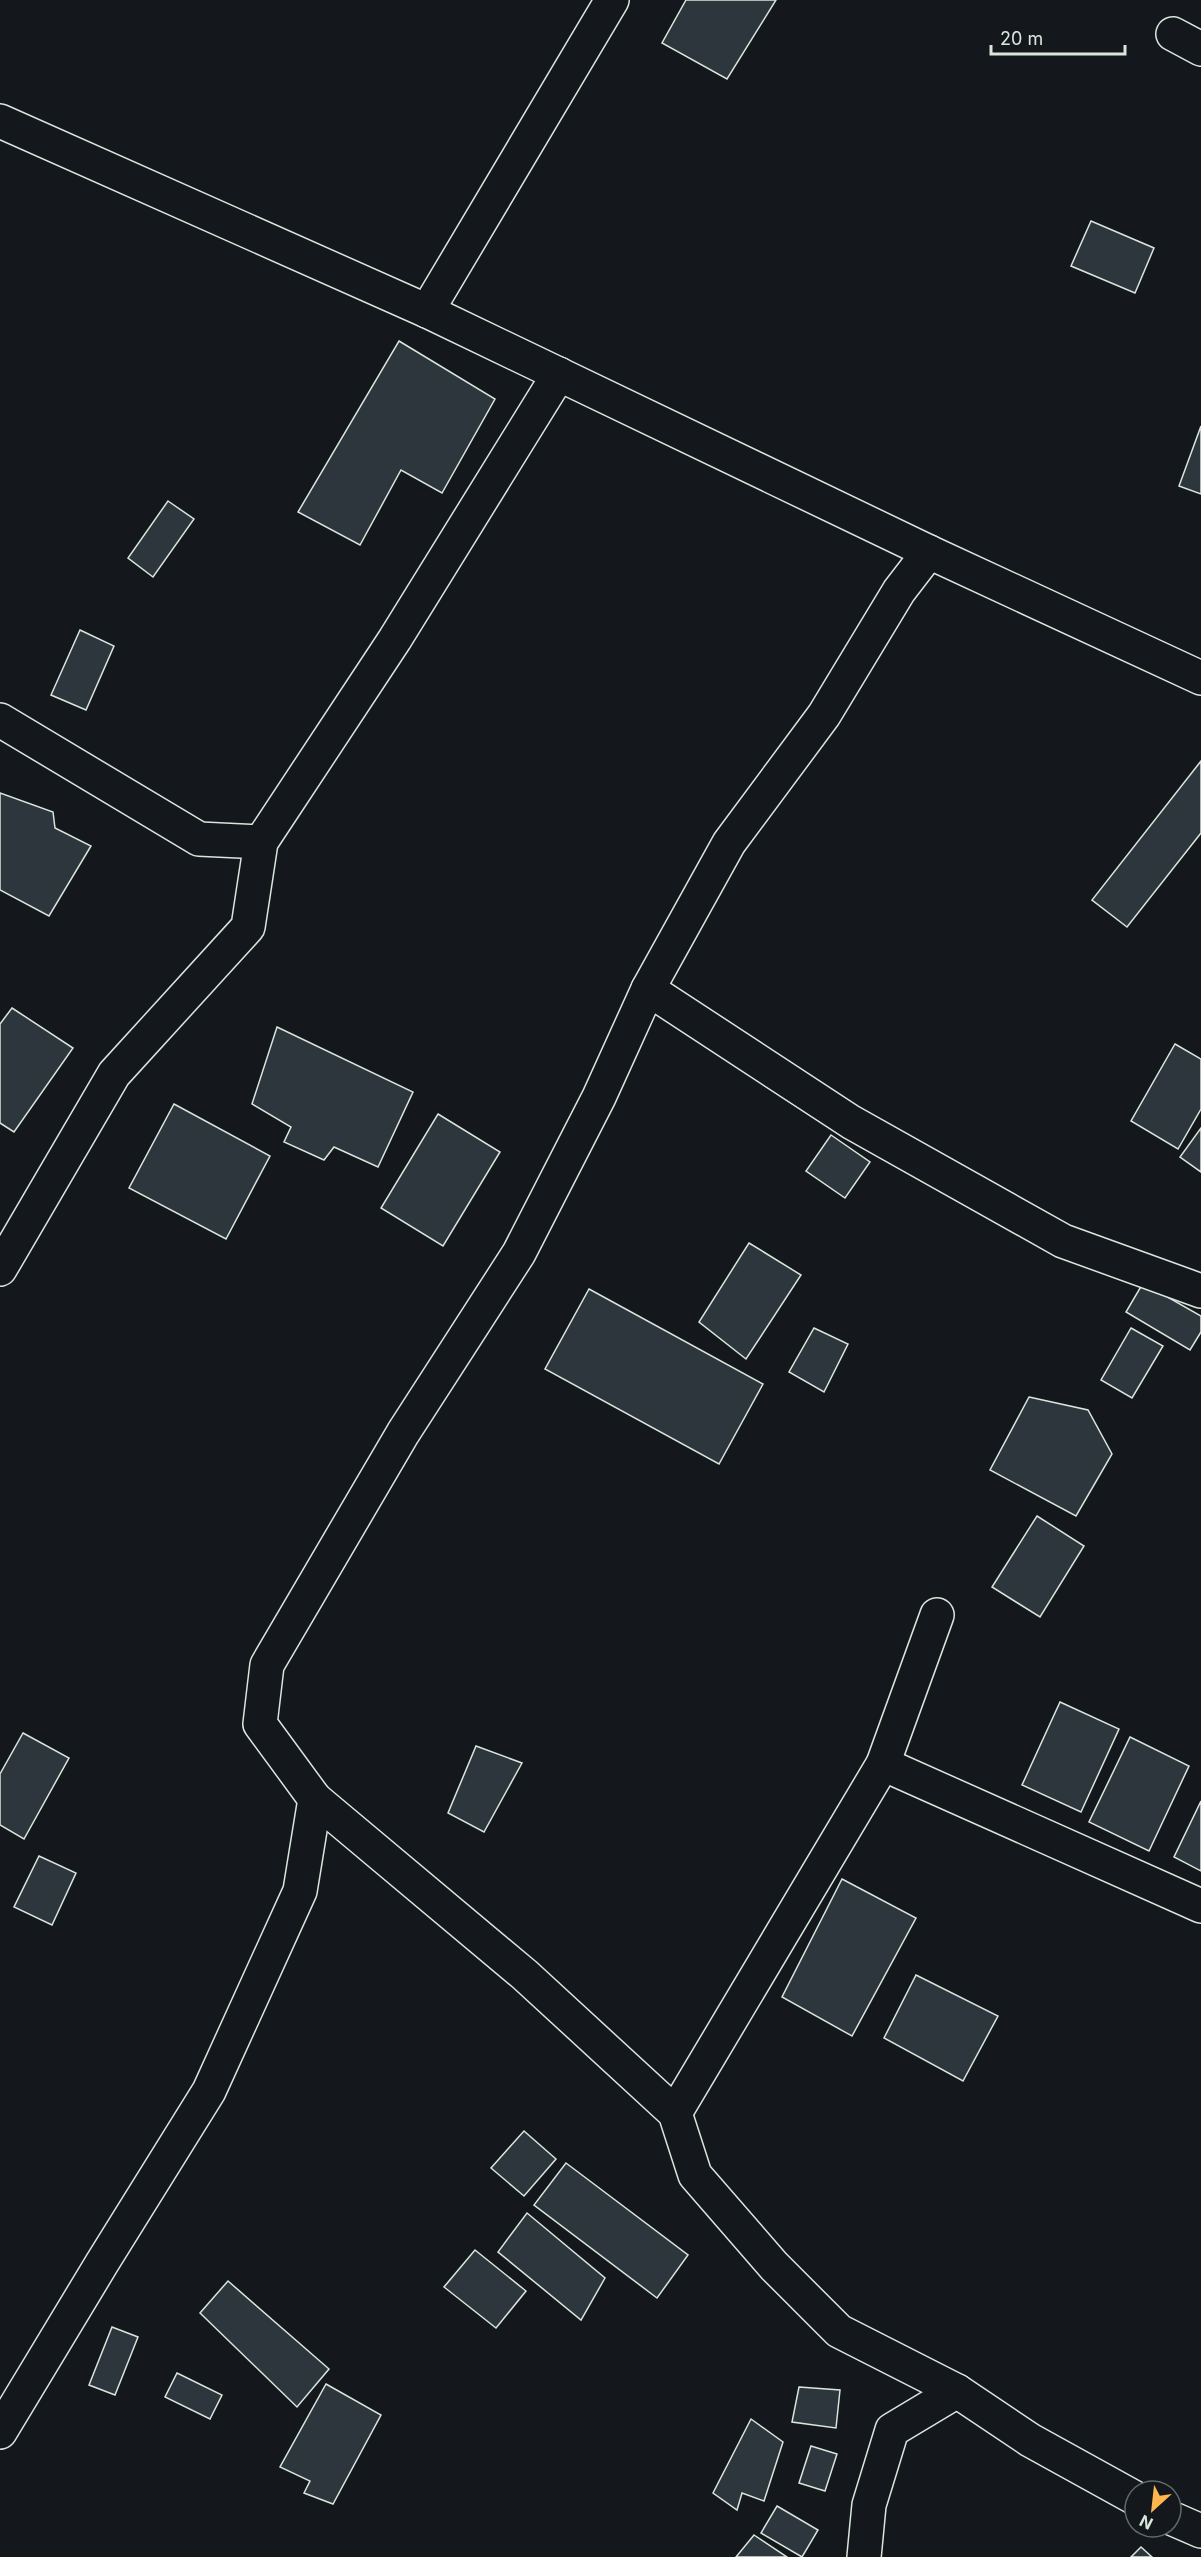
<svg xmlns="http://www.w3.org/2000/svg" width="1201" height="2557" font-family="Inter,sans-serif">
  <rect width="100%" height="100%" fill="#14181c"/>
  <!-- building -->
  <g fill="#2c363c" stroke="#d8e6dc" stroke-width="1.5">
    <polygon points="686,0 776,0 727,79 662,43"/>
    <polygon points="1091,221 1154,248 1135,293 1071,266"/>
    <polygon points="399,341 495,399 442,493 401,470 360,545 298,512"/>
    <polygon points="1201,426 1201,494 1179,486"/>
    <polygon points="168,501 194,519 153,577 128,558"/>
    <polygon points="80,630 114,646 86,710 51,695"/>
    <polygon points="1201,761 1201,833 1127,927 1092,900"/>
    <polygon points="0,793 53,812 55,828 91,846 49,916 0,890"/>
    <polygon points="12,1008 73,1048 14,1132 0,1123 0,1024"/>
    <polygon points="277,1027 413,1092 378,1167 334,1147 324,1160 284,1142 291,1127 252,1104"/>
    <polygon points="1175,1044 1201,1059 1201,1109 1178,1149 1131,1121"/>
    <polygon points="174,1104 270,1156 226,1239 129,1188"/>
    <polygon points="438,1114 500,1152 443,1246 381,1208"/>
    <polygon points="1201,1128 1201,1172 1180,1157"/>
    <polygon points="831,1135 870,1162 845,1198 806,1171"/>
    <polygon points="749,1243 801,1275 746,1359 699,1322"/>
    <polygon points="1143,1283 1201,1316 1201,1332 1190,1350 1126,1312"/>
    <polygon points="589,1289 763,1384 719,1464 545,1369"/>
    <polygon points="814,1328 848,1344 824,1392 789,1372"/>
    <polygon points="1131,1328 1163,1346 1132,1398 1101,1380"/>
    <polygon points="1029,1397 1088,1410 1112,1454 1076,1516 990,1470"/>
    <polygon points="1037,1516 1084,1546 1040,1617 992,1587"/>
    <polygon points="1060,1702 1119,1729 1081,1812 1022,1785"/>
    <polygon points="23,1733 69,1758 24,1839 0,1825 0,1774"/>
    <polygon points="1130,1737 1189,1766 1149,1851 1089,1822"/>
    <polygon points="476,1746 522,1763 484,1832 448,1813"/>
    <polygon points="1201,1801 1201,1871 1174,1857"/>
    <polygon points="39,1856 76,1873 52,1925 14,1907"/>
    <polygon points="842,1879 916,1918 852,2036 782,1997"/>
    <polygon points="916,1975 998,2016 963,2081 884,2038"/>
    <polygon points="524,2131 556,2159 524,2196 491,2168"/>
    <polygon points="566,2163 688,2255 657,2298 534,2205"/>
    <polygon points="527,2213 605,2278 581,2320 498,2252"/>
    <polygon points="475,2250 526,2291 496,2328 444,2287"/>
    <polygon points="228,2281 329,2369 297,2407 200,2313"/>
    <polygon points="112,2327 138,2337 115,2395 89,2385"/>
    <polygon points="177,2373 222,2395 210,2419 165,2397"/>
    <polygon points="326,2384 381,2415 333,2504 304,2493 310,2481 280,2467"/>
    <polygon points="799,2387 840,2390 836,2428 792,2422"/>
    <polygon points="751,2419 783,2442 764,2501 742,2493 737,2510 713,2493"/>
    <polygon points="811,2446 837,2454 825,2491 799,2483"/>
    <polygon points="777,2506 818,2530 802,2557 761,2533"/>
    <polygon points="754,2535 787,2557 736,2557"/>
    <polygon points="1141,2547 1152,2557 1131,2557"/>
  </g>
  <g fill="none" stroke-linecap="round" stroke-linejoin="round">
    <!-- street casing -->
    <g stroke="#d8e6dc" stroke-width="36">
      <g id="street">
        <polyline points="1173,34 1201,49"/>
        <polyline points="0,121 427,311 929,552 1201,678"/>
        <polyline points="427,311 612,0"/>
        <polyline points="0,720 199,839 261,842"/>
        <polyline points="648,989 851,1122 1063,1241 1201,1291"/>
        <polyline points="0,1269 114,1074 248,927 261,842 395,639 559,374"/>
        <polyline points="883,1764 1201,1906"/>
        <polyline points="315,1799 525,1975 675,2113 695,2175 774,2266 839,2331 957,2391 1030,2440 1135,2498"/>
        <polyline points="675,2113 883,1764 937,1615"/>
        <polyline points="0,2432 102,2263 209,2091 300,1891 315,1799 260,1724 267,1665 403,1433 519,1253 599,1097 648,989 729,843 824,715 899,591 929,552"/>
        <polyline points="1171,2518 1201,2531"/>
        <polyline points="864,2557 869,2505 892,2430 957,2391"/>
      </g>
    </g>
    <!-- street -->
    <use href="#street" stroke="#14181c" stroke-width="33"/>
  </g>
  <!-- north arrow -->
  <g transform="translate(1153 2509) rotate(207)"><circle r="28" fill="#14181c" stroke="#626a69" stroke-width="1.5"/>
  <path d="M0-4.5L10 22L0 15L-10 22Z" fill="#ffb74d"/>
  <text y="-9" font-size="16" font-weight="bold" text-anchor="middle" fill="#d8e6dc">N</text>
  </g>
  <!-- scale -->
  <path d="M991 45v9h134v-9" fill="none" stroke="#d8e6dc" stroke-width="3"/>
  <text x="1000" y="45" font-size="18" fill="#d8e6dc" stroke="#14181c" stroke-width="4.5" paint-order="stroke">20 m</text>
</svg>
